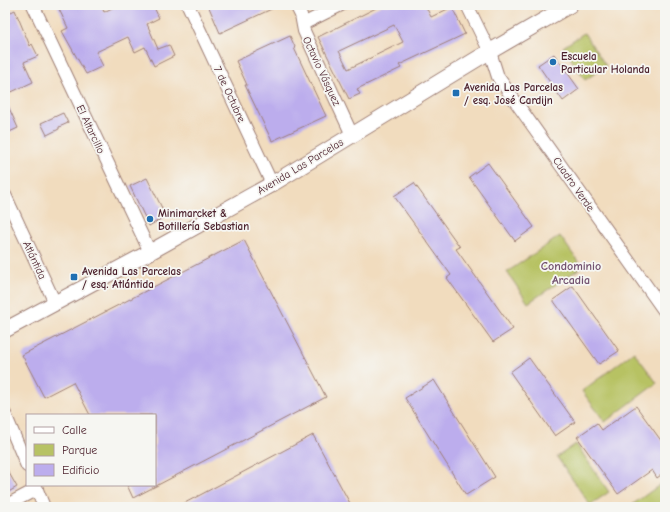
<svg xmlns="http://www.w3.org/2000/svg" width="670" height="512" font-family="'Comic Neue',sans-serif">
  <rect width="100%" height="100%" fill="#f6f6f2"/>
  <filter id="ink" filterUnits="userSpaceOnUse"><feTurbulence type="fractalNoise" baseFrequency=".025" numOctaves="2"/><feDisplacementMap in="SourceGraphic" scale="8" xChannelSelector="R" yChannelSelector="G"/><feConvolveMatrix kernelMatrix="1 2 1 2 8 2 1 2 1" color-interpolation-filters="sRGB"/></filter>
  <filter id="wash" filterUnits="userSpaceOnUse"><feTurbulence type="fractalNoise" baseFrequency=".012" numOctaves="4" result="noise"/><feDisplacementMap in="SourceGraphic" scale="16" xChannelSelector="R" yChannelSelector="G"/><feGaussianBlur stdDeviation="0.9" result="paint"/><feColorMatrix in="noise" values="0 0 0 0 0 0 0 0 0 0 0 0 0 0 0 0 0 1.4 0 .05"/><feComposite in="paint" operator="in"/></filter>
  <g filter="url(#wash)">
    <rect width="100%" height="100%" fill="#f1dcbe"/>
    <!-- green -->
    <g fill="#b7c264" stroke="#807048">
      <polygon points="584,33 606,66 585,80 563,47"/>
      <polygon points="560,236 582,267 528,303 507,272"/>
      <polygon points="634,352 657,383 605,422 582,391"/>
      <polygon points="576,444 609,492 590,505 557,457"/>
      <polygon points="665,481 665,507 629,507"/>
    </g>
    <g id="blocks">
      <!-- building -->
      <g fill="#bcaded" fill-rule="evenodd">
        <polygon points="57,5 101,5 104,12 118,5 153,5 159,18 147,24 158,49 169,45 174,56 154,66 145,47 135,52 128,37 96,52 103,66 86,74 62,31 68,28"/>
        <polygon points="208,5 280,5 220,33"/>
        <path d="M382,5H425L431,17L452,7L465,34L399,65L401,68L357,89L360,94L349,99L318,37ZM394,25L403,42L348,69L339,51Z"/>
        <polygon points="15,10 30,46 32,44 38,56 24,62 33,82 5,95 5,15"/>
        <polygon points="290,36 295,47 294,48 326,116 272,141 245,85 247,85 236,61"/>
        <polygon points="554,54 579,89 563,101 538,65"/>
        <polygon points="5,99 18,128 5,134"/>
        <polygon points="63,113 68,123 59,127 59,129 47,135 41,123"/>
        <polygon points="488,163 534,227 515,241 469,177"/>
        <polygon points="147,178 166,216 149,226 130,186"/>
        <polygon points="414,183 460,247 456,249 513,329 493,342 447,278 451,275 394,196"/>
        <polygon points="244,240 326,397 133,498 127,485 155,485 155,415 90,415 73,382 44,397 22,355"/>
        <polygon points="573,286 619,351 599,364 553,300"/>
        <polygon points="529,358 575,422 555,436 510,372"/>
        <polygon points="434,380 495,477 466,495 405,398"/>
        <polygon points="636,406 665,446 665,472 657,478 652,470 618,494 577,437 597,423 602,430"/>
        <polygon points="313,435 352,507 177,507 202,494"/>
        <polygon points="5,466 17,487 5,494"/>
      </g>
    </g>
  </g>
  <g filter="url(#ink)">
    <use href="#blocks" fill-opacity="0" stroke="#9e7e74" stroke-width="1"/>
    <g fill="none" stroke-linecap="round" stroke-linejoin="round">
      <!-- minor casing -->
      <g stroke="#9e7e74" stroke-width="14">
        <g id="minor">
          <polyline points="33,5 150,252"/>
          <polyline points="188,5 272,184"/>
          <polyline points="296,5 301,15 304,31 352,135"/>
          <polyline points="467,5 490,52 498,77 665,312"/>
          <polyline points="303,24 341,5"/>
          <polyline points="5,195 55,303"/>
          <polyline points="5,414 27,466"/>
          <polyline points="35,485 44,507"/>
          <polyline points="5,506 37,489"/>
        </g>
      </g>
      <!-- tertiary casing -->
      <g stroke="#9e7e74" stroke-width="17">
        <polyline id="tertiary" points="5,330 150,252 272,184 477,59 570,5"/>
      </g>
      <!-- minor -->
      <use href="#minor" stroke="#fff" stroke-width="12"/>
      <!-- tertiary -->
      <use href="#tertiary" stroke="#fff" stroke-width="15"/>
    </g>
  </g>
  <!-- markers -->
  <g fill="#1f6fb2" stroke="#f6f6f2" stroke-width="1.5">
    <circle cx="553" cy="62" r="4"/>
    <rect x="452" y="89" width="8" height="8" rx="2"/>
    <circle cx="150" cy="219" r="4"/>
    <rect x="70" y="273" width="8" height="8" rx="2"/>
  </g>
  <g text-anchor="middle" stroke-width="3.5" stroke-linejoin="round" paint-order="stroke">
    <!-- poi labels -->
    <g font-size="11" font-weight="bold" fill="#4a1f2b" stroke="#f6f6f2" text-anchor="start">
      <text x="561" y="60">Escuela<tspan x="561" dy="13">Particular Holanda</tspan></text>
      <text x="464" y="91">Avenida Las Parcelas<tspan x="464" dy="13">/ esq. José Cardijn</tspan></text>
      <text x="158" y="217">Minimarcket &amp;<tspan x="158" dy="13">Botillería Sebastian</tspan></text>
      <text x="82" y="275">Avenida Las Parcelas<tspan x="82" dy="13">/ esq. Atlántida</tspan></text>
    </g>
    <!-- street labels -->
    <g font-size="11" fill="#4a1f2b" stroke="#f6f6f2">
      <text transform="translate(322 71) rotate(65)" y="4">Octavio Vásquez</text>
      <text transform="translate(230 94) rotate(65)" y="4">7 de Octubre</text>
      <text transform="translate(91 129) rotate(65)" y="4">El Altarcillo</text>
      <text transform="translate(300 166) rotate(-31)" y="4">Avenida Las Parcelas</text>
      <text transform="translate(574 184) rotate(55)" y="4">Cuadro Verde</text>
      <text transform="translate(35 260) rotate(65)" y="4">Atlántida</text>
    </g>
    <!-- neighbourhood labels -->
    <g font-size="12" font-weight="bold" fill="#72516f" stroke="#f6f6f2">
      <text x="571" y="270">Condominio<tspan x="571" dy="14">Arcadia</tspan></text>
    </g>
  </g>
  <!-- margin -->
  <rect width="670" height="512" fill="none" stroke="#f6f6f2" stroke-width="20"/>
  <!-- legend -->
  <rect x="26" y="414" width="130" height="72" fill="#f6f6f2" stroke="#b1a0a2"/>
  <rect x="34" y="427" width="20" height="6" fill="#ffffff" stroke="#b1a0a2"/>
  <text x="62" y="434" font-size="12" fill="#4a1f2b">Calle</text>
  <rect x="34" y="444" width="20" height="12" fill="#b7c264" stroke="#b1a0a2"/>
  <text x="62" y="454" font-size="12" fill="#4a1f2b">Parque</text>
  <rect x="34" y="464" width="20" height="12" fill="#bcaded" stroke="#b1a0a2"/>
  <text x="62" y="474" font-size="12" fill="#4a1f2b">Edificio</text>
</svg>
